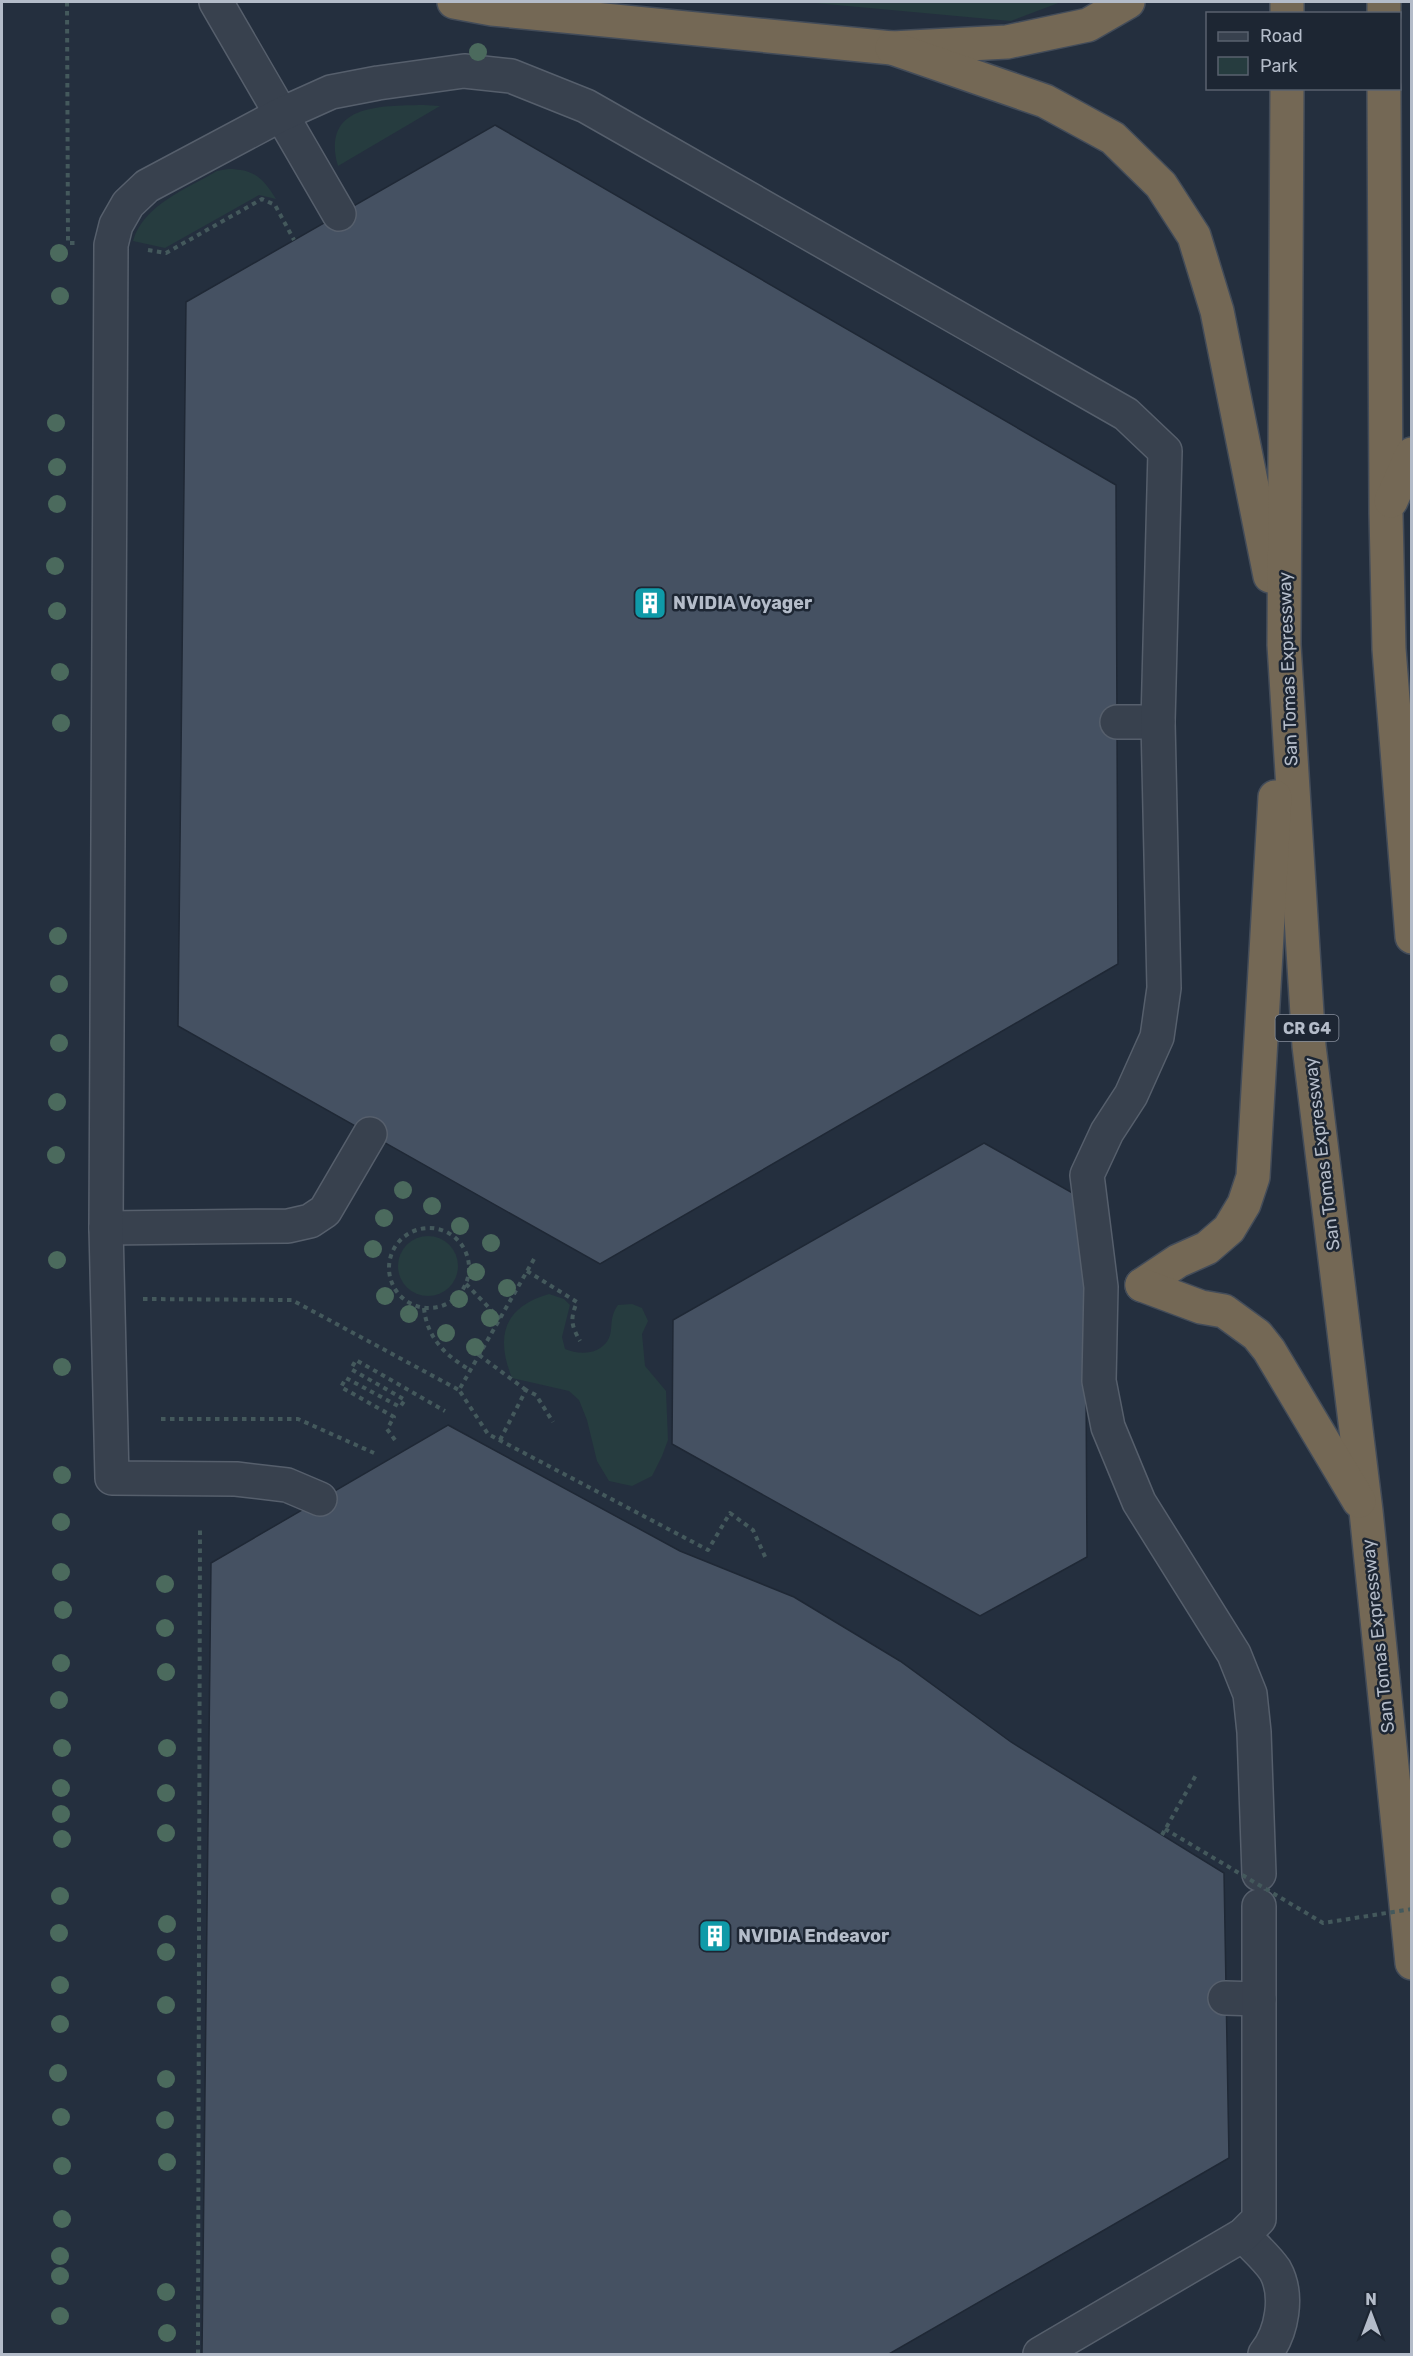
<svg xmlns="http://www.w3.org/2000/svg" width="1413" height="2356" font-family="Rubik,sans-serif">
  <rect width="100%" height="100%" fill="#242f3e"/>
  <!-- green -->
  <g fill="#263c3f">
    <polygon points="804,2 1061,2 1011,21"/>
    <path d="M423,105L440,106L338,166C321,104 380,106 423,105Z"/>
    <path d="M228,169C254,169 263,178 276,199L259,195L165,248L133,241C144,204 187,189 217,171Z"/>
    <circle cx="428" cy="1266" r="30"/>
    <path d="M549,1294L564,1299L570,1305L562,1337L565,1349C579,1355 599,1355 608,1340C614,1330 608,1319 618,1305L632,1304L642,1308L648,1321L642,1334L645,1366L666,1391L668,1440L662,1456L652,1476L632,1486L609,1481L597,1461L587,1420L579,1400L569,1391L512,1378C495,1336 504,1307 549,1294Z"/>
  </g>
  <!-- building -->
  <g fill="#455162" stroke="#1f2835" stroke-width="1.5">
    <polygon points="495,125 1116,485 1118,964 600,1264 178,1026 186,302"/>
    <polygon points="984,1143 1085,1200 1087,1557 980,1616 672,1444 673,1320"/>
    <polygon points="448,1425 680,1551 794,1597 900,1661 1011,1742 1224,1873 1229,2158 889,2354 202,2354 211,1563"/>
  </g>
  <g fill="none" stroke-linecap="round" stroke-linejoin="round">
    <!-- minor casing -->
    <g stroke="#565f6c" stroke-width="36">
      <g id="minor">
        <polyline points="216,2 339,214"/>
        <polyline points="1117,722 1158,722"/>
        <polyline points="106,1228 288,1226 310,1221 325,1211 370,1134"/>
        <polyline points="320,1499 287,1485 236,1479 112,1478 106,1228 111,245 116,225 128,204 147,186 282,114 331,92 378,83 464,71 511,76 586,106 1126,414 1165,451 1158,722 1164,988 1157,1037 1131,1095 1107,1132 1087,1175 1101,1287 1099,1381 1108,1427 1139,1502 1234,1654 1250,1694 1254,1732 1259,1874"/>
        <polyline points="1225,1998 1259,1999"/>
        <path d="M1243,2235C1253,2246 1267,2258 1275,2270C1289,2295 1282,2333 1265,2354"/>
        <polyline points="1040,2354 1243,2235 1259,2219 1259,1906"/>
      </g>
    </g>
    <!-- highway casing -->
    <g stroke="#434c59" stroke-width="36">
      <g id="highway">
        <polyline points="454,2 492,9 892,48 1007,42 1088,25 1128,2"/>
        <polyline points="1384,2 1384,14"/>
        <polyline points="1287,14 1287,2"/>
        <polyline points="892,48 1045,101 1113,138 1161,185 1194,236 1217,311 1270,576"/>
        <polyline points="1287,88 1284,645 1309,1046 1366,1511 1412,1963"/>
        <polyline points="1384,88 1386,514 1389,649 1412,937"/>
        <polyline points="1391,501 1412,454"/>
        <polyline points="1142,1285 1178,1261 1207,1248 1229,1229 1244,1204 1253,1177 1275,797"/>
        <polyline points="1142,1285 1201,1307 1224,1311 1257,1335 1269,1350 1359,1501"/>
      </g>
    </g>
    <!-- path -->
    <g stroke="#44595c" stroke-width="4" stroke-dasharray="4.5 4.5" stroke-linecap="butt">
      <polyline points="67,2 68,243 75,243"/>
      <polyline points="148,250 166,253 262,199 275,205 294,240"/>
      <circle cx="429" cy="1268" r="40"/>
      <polyline points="534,1259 459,1390 488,1434 708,1550 730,1513 753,1530 767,1561"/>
      <path d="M527,1271L577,1302C570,1319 571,1325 580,1341"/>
      <polyline points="466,1284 500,1319"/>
      <polyline points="143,1299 292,1300 459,1390"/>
      <path d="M424,1308C427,1338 445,1355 470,1370"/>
      <polyline points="479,1355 526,1390"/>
      <polyline points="161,1419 298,1419 374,1453"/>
      <polyline points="395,1440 387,1429 394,1417 341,1387 346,1378 400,1407 405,1400 351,1369 356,1360 445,1411"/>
      <polyline points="500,1440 526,1390 536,1395 553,1422"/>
      <polyline points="1162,1835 1196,1775"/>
      <polyline points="198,2354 200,1527"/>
    </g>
    <!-- minor -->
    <use href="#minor" stroke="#38414e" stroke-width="33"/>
    <!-- highway -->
    <use href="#highway" stroke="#746855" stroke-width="33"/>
    <!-- path-bridge -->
    <polyline stroke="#44595c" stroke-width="4" stroke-dasharray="4.5 4.5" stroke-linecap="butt" points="1165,1829 1323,1923 1412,1909"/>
  </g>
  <!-- trees -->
  <g fill="#4b6a5d">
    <circle cx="478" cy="52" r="9"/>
    <circle cx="59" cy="253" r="9"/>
    <circle cx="60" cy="296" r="9"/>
    <circle cx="56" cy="423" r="9"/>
    <circle cx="57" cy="467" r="9"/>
    <circle cx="57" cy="504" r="9"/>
    <circle cx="55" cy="566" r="9"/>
    <circle cx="57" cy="611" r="9"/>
    <circle cx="60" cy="672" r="9"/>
    <circle cx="61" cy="723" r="9"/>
    <circle cx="58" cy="936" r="9"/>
    <circle cx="59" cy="984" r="9"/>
    <circle cx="59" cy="1043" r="9"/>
    <circle cx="57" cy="1102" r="9"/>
    <circle cx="56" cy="1155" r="9"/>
    <circle cx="403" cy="1190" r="9"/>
    <circle cx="432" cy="1206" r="9"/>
    <circle cx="384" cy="1218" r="9"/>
    <circle cx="460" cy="1226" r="9"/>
    <circle cx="491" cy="1243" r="9"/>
    <circle cx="373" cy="1249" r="9"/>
    <circle cx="57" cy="1260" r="9"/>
    <circle cx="476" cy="1272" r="9"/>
    <circle cx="507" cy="1288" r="9"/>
    <circle cx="385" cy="1296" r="9"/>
    <circle cx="459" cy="1299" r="9"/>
    <circle cx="409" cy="1314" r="9"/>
    <circle cx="490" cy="1318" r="9"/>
    <circle cx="446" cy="1333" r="9"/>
    <circle cx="475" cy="1347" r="9"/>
    <circle cx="62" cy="1367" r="9"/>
    <circle cx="62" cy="1475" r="9"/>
    <circle cx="61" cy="1522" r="9"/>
    <circle cx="61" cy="1572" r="9"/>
    <circle cx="165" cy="1584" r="9"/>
    <circle cx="63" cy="1610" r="9"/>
    <circle cx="165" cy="1628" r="9"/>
    <circle cx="61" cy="1663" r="9"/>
    <circle cx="166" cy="1672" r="9"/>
    <circle cx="59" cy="1700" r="9"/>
    <circle cx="62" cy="1748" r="9"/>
    <circle cx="167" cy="1748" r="9"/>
    <circle cx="61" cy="1788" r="9"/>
    <circle cx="166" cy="1793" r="9"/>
    <circle cx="61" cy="1814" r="9"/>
    <circle cx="166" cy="1833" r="9"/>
    <circle cx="62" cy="1839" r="9"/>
    <circle cx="60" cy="1896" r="9"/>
    <circle cx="167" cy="1924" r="9"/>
    <circle cx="59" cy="1933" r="9"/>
    <circle cx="166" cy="1952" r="9"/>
    <circle cx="60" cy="1985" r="9"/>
    <circle cx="166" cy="2005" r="9"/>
    <circle cx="60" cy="2024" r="9"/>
    <circle cx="58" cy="2073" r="9"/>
    <circle cx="166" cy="2079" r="9"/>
    <circle cx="61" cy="2117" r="9"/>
    <circle cx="165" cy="2120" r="9"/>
    <circle cx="167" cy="2162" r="9"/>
    <circle cx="62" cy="2166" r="9"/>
    <circle cx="62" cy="2219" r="9"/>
    <circle cx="60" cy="2256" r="9"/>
    <circle cx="60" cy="2276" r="9"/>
    <circle cx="166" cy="2292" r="9"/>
    <circle cx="60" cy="2316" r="9"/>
    <circle cx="167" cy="2333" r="9"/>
  </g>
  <!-- icons -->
  <defs>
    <g id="building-square" transform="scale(1.725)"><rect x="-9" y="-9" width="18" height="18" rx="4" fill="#0f9aa8" stroke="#1d2633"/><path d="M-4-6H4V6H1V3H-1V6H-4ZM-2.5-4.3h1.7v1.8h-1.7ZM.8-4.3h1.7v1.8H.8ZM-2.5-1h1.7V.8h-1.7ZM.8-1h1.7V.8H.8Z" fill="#fff"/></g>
  </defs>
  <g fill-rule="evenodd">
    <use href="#building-square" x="650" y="603"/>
    <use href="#building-square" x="715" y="1936"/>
  </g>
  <g text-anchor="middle" stroke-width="5" stroke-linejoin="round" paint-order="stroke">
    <!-- shield labels -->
    <rect fill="#1d2633" stroke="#878f9c" stroke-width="1.5" x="1275.5" y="1015" width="63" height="26" rx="4.5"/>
    <g font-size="16" font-weight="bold" fill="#b4bcc9">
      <text x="1307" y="1034">CR G4</text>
    </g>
    <!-- poi labels -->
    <g font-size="18" font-weight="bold" fill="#b4bcc9" stroke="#1d2633" text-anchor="start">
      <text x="673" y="609">NVIDIA Voyager</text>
      <text x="738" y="1942">NVIDIA Endeavor</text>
    </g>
    <!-- street labels -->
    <g font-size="18" fill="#b4bcc9" stroke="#1d2633">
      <text transform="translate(1288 669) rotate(-92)" y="6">San Tomas Expressway</text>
      <text transform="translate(1322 1154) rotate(-97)" y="6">San Tomas Expressway</text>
      <text transform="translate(1378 1636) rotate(-96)" y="6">San Tomas Expressway</text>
    </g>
  </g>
  <!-- border -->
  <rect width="1413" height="2356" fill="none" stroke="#b4bcc9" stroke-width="6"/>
  <!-- legend -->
  <rect x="1206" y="12" width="195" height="78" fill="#1d2633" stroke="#59626f" stroke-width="1.5"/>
  <rect x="1218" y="32" width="30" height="9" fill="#38414e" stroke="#59626f" stroke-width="1.5"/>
  <text x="1260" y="42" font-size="18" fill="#b4bcc9">Road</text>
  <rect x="1218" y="57" width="30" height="18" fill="#263c3f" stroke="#59626f" stroke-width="1.5"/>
  <text x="1260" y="72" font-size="18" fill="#b4bcc9">Park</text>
  <!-- north arrow -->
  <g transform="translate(1371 2314)" stroke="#1d2633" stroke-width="4.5" paint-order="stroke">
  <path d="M0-4.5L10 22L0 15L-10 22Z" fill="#b4bcc9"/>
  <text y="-9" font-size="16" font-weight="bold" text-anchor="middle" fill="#b4bcc9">N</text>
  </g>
</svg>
